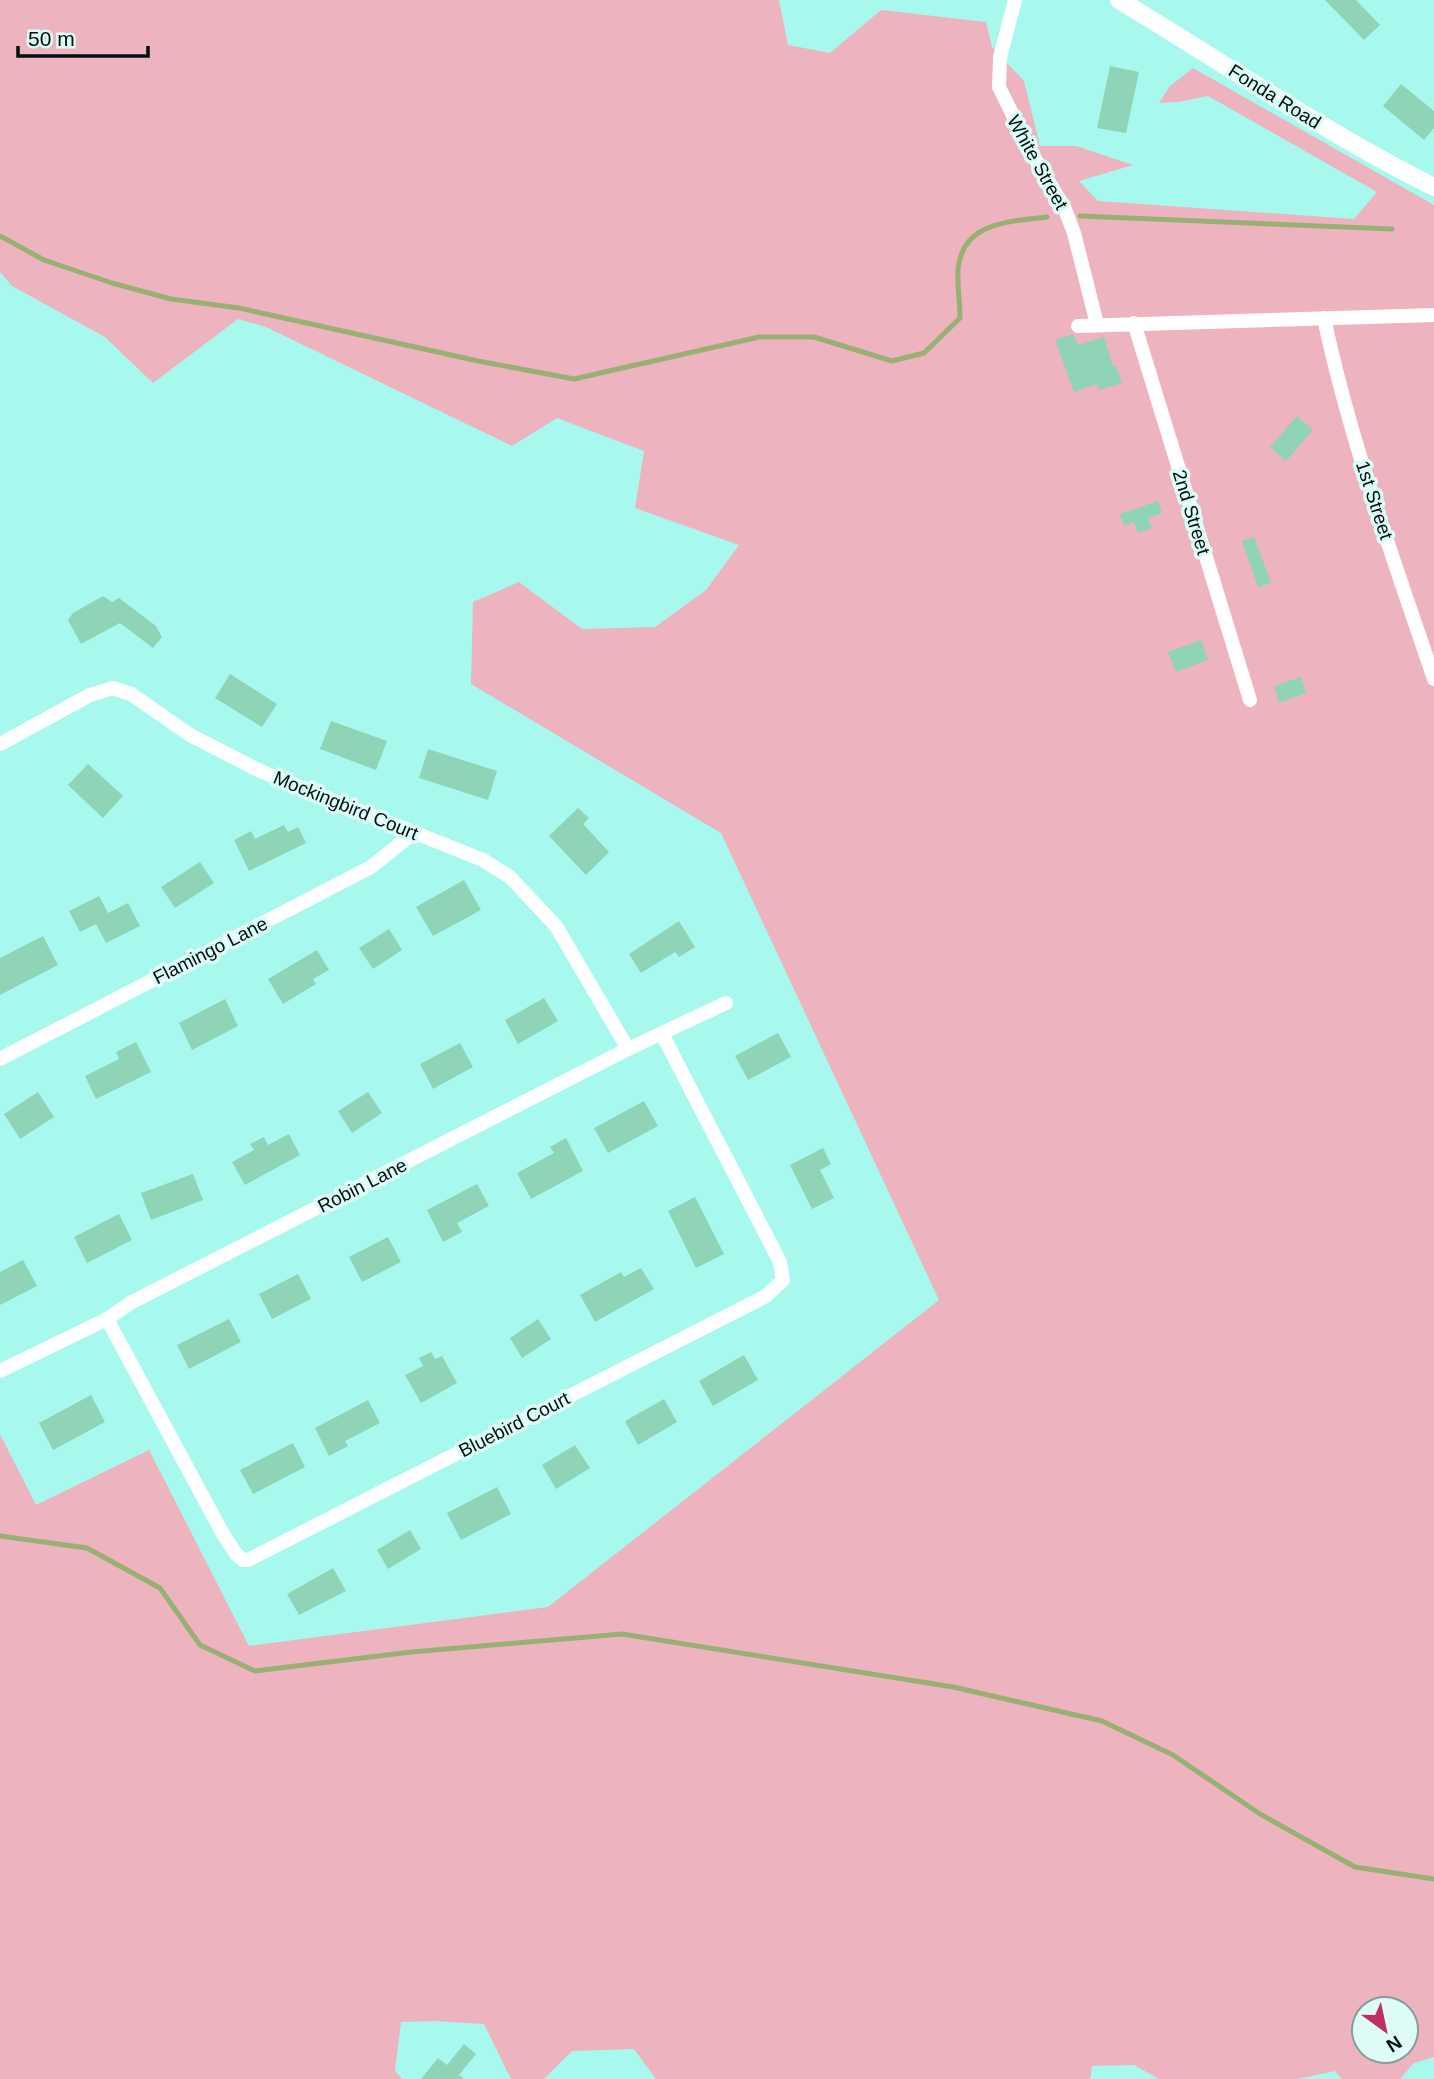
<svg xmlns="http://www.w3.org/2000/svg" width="1434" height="2079" font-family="Helvetica,sans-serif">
  <rect width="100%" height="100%" fill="#a7f9ee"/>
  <!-- green -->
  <path fill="#edb3be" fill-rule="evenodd" d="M0,0H779L788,45L830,53L881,10L986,22L992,47L1024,81L1040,146H1076L1133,165L1079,181L1098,201L1354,219L1377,192L1208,96L1178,102L1159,103L1170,86L1193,68L1434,205V2057L1414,2063L1400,2079H1342L1335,2071L1297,2079H1159L1134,2065L1092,2066L1090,2079H656L634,2049L572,2051L544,2079H511L484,2024L434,2021L401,2022L395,2071L402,2079H0V1434L36,1505L149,1450L249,1646L548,1607L939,1300L721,833L471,684L473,602L519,582L582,629L655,627L706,590L739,545L635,508L644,451L557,418L512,446L266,327L238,319L153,383L105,337L12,286L0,272ZM1364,2009H1406V2051H1364Z"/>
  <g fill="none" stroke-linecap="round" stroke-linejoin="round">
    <!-- stream -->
    <g stroke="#98b074" stroke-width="5">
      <polyline points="1080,216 1392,229"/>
      <path d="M0,236L44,260L112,283L171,299L239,308L478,361L574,379L759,337H814L892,361L924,353L960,318C960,302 957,284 958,269C963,221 1010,222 1047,217"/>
      <polyline points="0,1536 87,1548 160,1588 200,1645 255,1671 411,1652 622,1634 953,1687 1102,1721 1173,1755 1260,1814 1355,1867 1434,1879"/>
    </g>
  </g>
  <!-- building -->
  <g fill="#8fd4b6">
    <polygon points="1325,0 1356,0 1380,25 1364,40"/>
    <polygon points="1110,66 1139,72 1126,133 1097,128"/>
    <polygon points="1401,84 1434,111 1434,128 1424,140 1383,106"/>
    <polygon points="1073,334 1078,345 1104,337 1113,367 1116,365 1122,383 1099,390 1097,384 1074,392 1055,340"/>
    <polygon points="1297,416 1313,430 1286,461 1270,447"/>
    <polygon points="1158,501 1162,513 1148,518 1152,528 1138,533 1134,522 1124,526 1120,514"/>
    <polygon points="1254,537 1271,583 1258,587 1242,541"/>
    <polygon points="103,596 112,602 119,598 156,626 162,637 153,648 120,623 81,644 68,620 73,613"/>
    <polygon points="1201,640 1208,660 1176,672 1168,652"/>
    <polygon points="230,674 277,704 262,727 215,698"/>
    <polygon points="1301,677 1306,693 1279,703 1274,686"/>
    <polygon points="331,721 387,741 376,770 320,749"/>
    <polygon points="428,749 497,771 488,800 419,778"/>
    <polygon points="88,764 123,796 103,818 68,785"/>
    <polygon points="578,808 589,818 583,824 609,852 586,875 549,836"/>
    <polygon points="284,825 288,832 298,827 306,843 249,871 234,840 251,831 255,839"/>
    <polygon points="200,862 214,883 175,908 161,887"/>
    <polygon points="464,880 481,910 433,936 416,907"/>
    <polygon points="99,896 108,913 128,903 140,926 106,943 96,924 80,932 69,911"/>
    <polygon points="679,921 695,947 679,957 675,952 641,973 629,954"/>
    <polygon points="389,929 402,950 373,969 359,948"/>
    <polygon points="43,936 58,965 0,995 0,958"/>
    <polygon points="317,950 329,970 313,979 316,984 283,1004 268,979"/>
    <polygon points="544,998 558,1021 518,1044 505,1020"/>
    <polygon points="225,999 238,1026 192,1050 179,1023"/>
    <polygon points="778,1033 791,1057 748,1080 735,1056"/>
    <polygon points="136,1042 151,1072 96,1099 85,1076 119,1059 116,1052"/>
    <polygon points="460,1043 473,1067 433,1089 420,1064"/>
    <polygon points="38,1092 54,1117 20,1139 4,1114"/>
    <polygon points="368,1092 382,1113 352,1133 338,1111"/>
    <polygon points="644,1101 658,1126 608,1153 594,1128"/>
    <polygon points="289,1134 300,1155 245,1185 232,1162 254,1150 250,1144 264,1137 268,1145"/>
    <polygon points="566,1138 583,1171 531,1199 517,1173 554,1153 550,1147"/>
    <polygon points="823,1148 831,1164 820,1170 834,1198 812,1209 790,1165"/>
    <polygon points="193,1174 203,1200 151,1220 141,1193"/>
    <polygon points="477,1184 489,1206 457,1223 462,1232 443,1242 427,1210"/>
    <polygon points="695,1197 724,1254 696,1268 668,1211"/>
    <polygon points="119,1214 132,1240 87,1263 74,1237"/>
    <polygon points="388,1237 401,1262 362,1282 349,1257"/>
    <polygon points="23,1260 37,1286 0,1305 0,1272"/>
    <polygon points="641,1268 654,1289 595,1322 580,1295 621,1272 624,1277"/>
    <polygon points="298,1274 311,1299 272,1319 259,1294"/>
    <polygon points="229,1319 241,1342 189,1369 177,1345"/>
    <polygon points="538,1319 551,1339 522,1358 510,1338"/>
    <polygon points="431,1352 435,1359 442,1356 457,1383 421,1403 405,1375 423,1366 419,1358"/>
    <polygon points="744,1355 758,1380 713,1406 699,1381"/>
    <polygon points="91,1395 105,1422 53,1450 39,1423"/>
    <polygon points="664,1399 677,1422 638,1445 625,1421"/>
    <polygon points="368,1400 380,1423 345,1441 348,1446 329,1456 315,1428"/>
    <polygon points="293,1443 305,1467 253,1494 240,1470"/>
    <polygon points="575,1445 590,1468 556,1489 542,1465"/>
    <polygon points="497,1487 511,1514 461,1540 447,1513"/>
    <polygon points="410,1530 421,1549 388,1569 377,1550"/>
    <polygon points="333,1568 346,1591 299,1615 287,1594"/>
    <polygon points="464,2044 476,2054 459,2075 464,2079 421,2079 438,2058 447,2065"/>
  </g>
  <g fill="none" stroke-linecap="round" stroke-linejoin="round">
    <!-- minor -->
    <g stroke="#fff" stroke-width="14">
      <polyline points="1015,0 1000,57 999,87 1031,152 1064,207 1074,233 1097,324"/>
      <path d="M1324,318C1350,441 1394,560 1434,679"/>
      <polyline points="1134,323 1250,700"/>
      <polyline points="1078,326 1434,315"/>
      <polyline points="0,744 90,695 113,688 131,694 190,735 260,771 483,860 510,877 556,926 628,1049"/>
      <polyline points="0,1059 371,867 415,832"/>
      <polyline points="107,1319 223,1534 236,1554 243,1560 248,1560 766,1296 783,1280 780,1262 662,1034"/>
      <polyline points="0,1371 107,1319 132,1302 628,1049 726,1003"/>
    </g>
    <!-- tertiary -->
    <path stroke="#fff" stroke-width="18" d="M1119,0C1224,63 1324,132 1434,187"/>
  </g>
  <g text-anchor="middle" stroke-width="7" stroke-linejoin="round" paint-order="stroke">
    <!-- street labels -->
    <g font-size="19" fill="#00110f" stroke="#ddfbf7">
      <text transform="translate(1275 96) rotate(32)" y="7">Fonda Road</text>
      <text transform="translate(1038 162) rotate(61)" y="7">White Street</text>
      <text transform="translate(1375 500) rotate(72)" y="7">1st Street</text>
      <text transform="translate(1192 512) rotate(73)" y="7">2nd Street</text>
      <text transform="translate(346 805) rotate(22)" y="7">Mockingbird Court</text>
      <text transform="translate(210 950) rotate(-27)" y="7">Flamingo Lane</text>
      <text transform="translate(362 1185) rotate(-27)" y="7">Robin Lane</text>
      <text transform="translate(514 1424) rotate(-27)" y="7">Bluebird Court</text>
    </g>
  </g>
  <!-- north arrow -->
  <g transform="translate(1385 2030) rotate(147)"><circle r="33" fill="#ddfbf7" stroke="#859d9a" stroke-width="2"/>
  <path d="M0-5L12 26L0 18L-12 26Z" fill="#be305f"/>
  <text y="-10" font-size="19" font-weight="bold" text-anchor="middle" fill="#00110f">N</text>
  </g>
  <!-- scale -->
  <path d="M18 46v10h130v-10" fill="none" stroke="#00110f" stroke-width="3.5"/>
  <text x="28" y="46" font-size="21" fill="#00110f" stroke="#ddfbf7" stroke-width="5" paint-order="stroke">50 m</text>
</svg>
